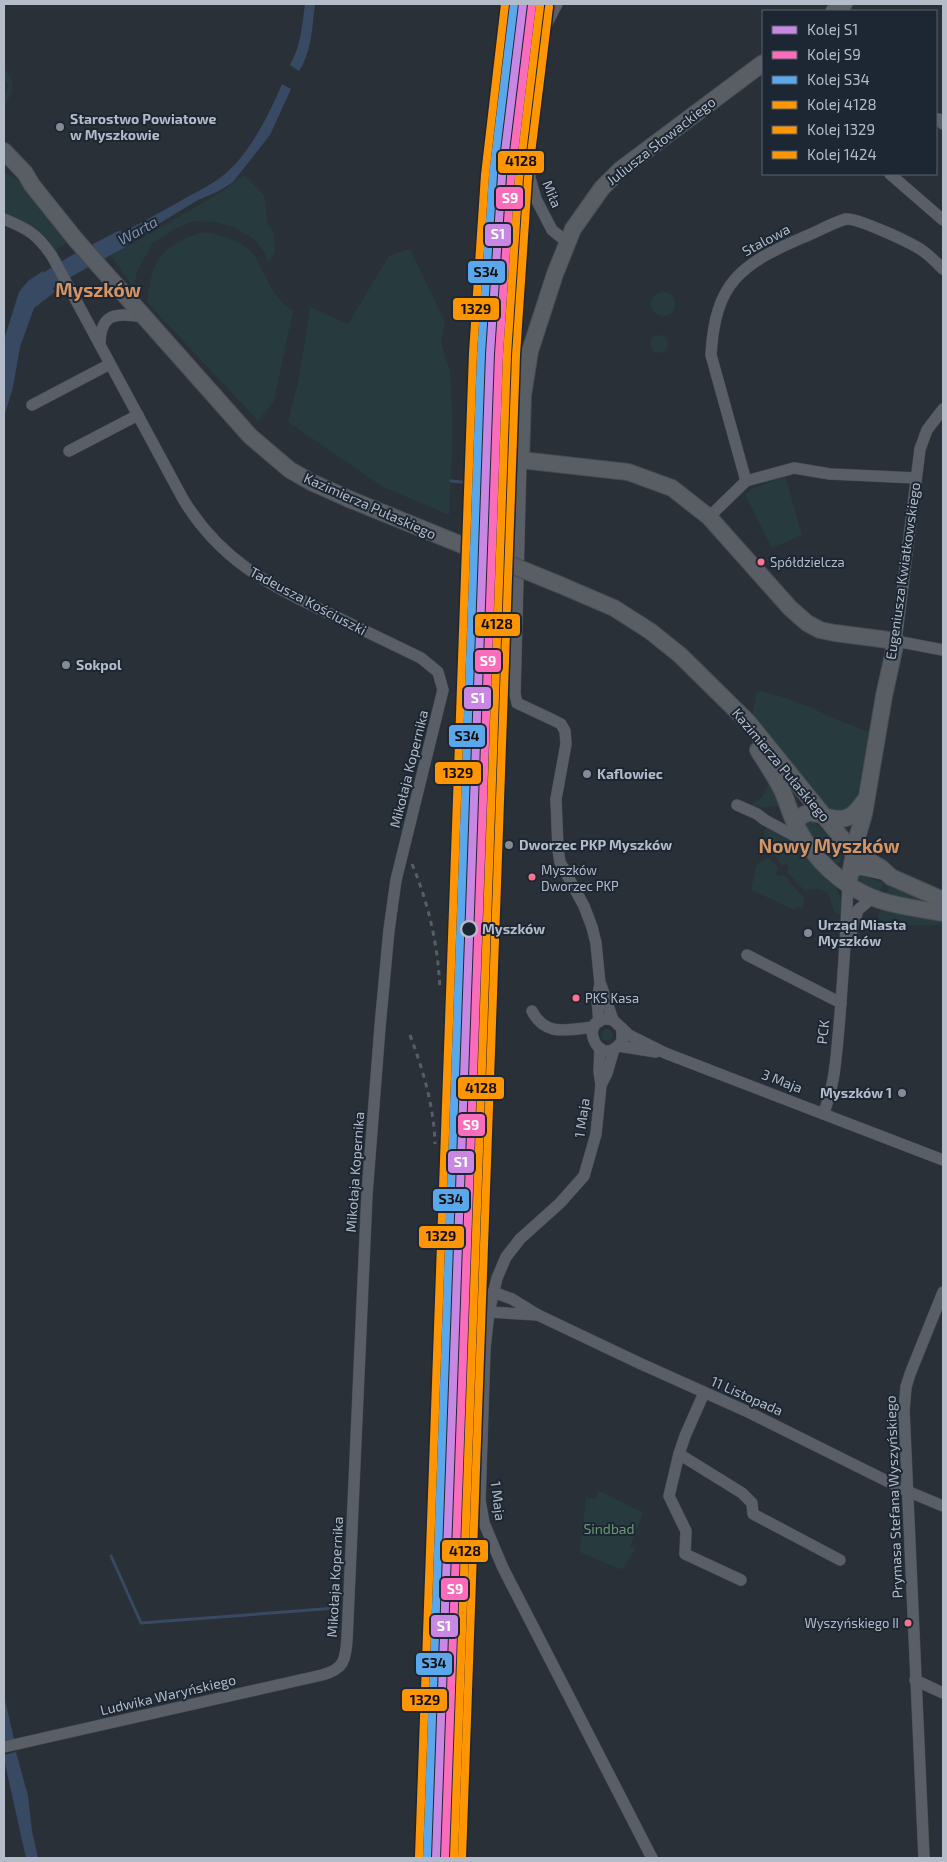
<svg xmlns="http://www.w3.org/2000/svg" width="947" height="1862" font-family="'Exo 2',sans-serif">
  <rect width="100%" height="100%" fill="#2a3038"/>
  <!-- green -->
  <g fill="#273a3e">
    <path d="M4,68C15,81 14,92 5,105L4,99L9,84L4,82Z"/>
    <path d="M4,173C24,178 55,223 69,241L54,251L4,214Z"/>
    <polygon points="244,175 264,195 268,225 274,233 275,253 268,262 264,252 254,239 231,226 212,222 194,221 176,228 153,243 137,271 134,288 111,256 218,194"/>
    <path d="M201,232C220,234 240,239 253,254C257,258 258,264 261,268C269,284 277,302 293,311L274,401L258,421L147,302C153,258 159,249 201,232Z"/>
    <polygon points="410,249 445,322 441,342 450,372 453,430 449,515 383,487 288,422 299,379 310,307 348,324 389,256"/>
    <circle cx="663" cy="304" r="12"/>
    <circle cx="659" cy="344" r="9"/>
    <polygon points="785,476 802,535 772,548 745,494 752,489"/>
    <path d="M757,691C796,697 832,720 870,732L857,798L849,809L834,812L828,809L752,715Z"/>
    <path d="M769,779L782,805L763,808L749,805C762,801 767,791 769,779Z"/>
    <polygon points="802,820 813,821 838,846 842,854 840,863 832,863 821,853"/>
    <polygon points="768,826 793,838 834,883 841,899 841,915 834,912 828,893 819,889 805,891 787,872 789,867 787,864 781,865 764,839 764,831"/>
    <polygon points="767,858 770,859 778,868 776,874 778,876 784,875 803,897 804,900 803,909 796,906 795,910 751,890 757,864"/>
    <polygon points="860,874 883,883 879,893 856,883 856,877"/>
    <polygon points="889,886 913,896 935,902 935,904 885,896"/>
    <path d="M882,906L943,916V925C929,925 887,928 878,917Z"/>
    <circle cx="607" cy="1035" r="6"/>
    <polygon points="599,1491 643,1513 630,1546 635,1549 622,1570 580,1552 586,1498 595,1499"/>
  </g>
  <!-- water -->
  <g fill="#384963">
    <path d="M305,4H315C312,27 312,51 299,71L290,65C301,46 302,25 305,4Z"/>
    <path d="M282,84L291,89L270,135L233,182L219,191L198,200L104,257L95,248L102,246C130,227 161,213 189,196C202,189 214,183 225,174C252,150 268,116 282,84Z"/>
    <polygon points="77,259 86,268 73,276 67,265"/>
    <polygon points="43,271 55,292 34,308 20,347 13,387 4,417 4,340 19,292 28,281"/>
    <polygon points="4,1696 14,1739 4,1741"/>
    <polygon points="16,1752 28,1796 32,1831 38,1858 26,1858 4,1759 4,1755"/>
  </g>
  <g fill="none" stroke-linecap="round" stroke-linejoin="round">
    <!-- stream -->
    <g stroke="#384963" stroke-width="3">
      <polyline points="451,481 482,484"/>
      <polyline points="111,1556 141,1623 336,1608"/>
    </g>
    <!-- river -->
    <polyline stroke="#384963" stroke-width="18" points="31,296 33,290 73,265 120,240"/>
    <!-- street casing -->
    <g stroke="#484c53" stroke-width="12">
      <g id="street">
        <polyline points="557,4 545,27 530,153 530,178 536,199 552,230 567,242"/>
        <polyline points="939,119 943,124"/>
        <polyline points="890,174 943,220"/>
        <path d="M4,219C28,229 37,234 52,256L183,499C220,560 266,583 328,613C359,628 390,643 421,658L438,672L443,690L396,880L389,930L380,1027L367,1194L347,1640C345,1661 344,1669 322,1675L4,1747"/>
        <path d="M100,345C100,313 116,312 144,317"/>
        <polyline points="32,405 110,364"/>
        <polyline points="943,409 927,430 920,449 896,641 943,650"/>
        <polyline points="69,451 138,415"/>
        <polyline points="521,460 515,694 517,703 551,719 561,724 565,731 566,744 556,799 558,850 560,862 584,906 592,927 596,943 600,984 597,1000 599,1022"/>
        <polyline points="746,481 794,468 830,474 916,478"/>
        <path d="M709,517L746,481L711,355C715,282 741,264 804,237C815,233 836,221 846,219C858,218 912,243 923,251C930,256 937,263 943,269"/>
        <polyline points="737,805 757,814 765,820 804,841"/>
        <polyline points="850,875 859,869 882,874"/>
        <polyline points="849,940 858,910 872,898"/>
        <polyline points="747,955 841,1003"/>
        <polyline points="601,985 613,1020"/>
        <path d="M532,1011C546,1038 569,1029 594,1027"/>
        <path d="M622,1028V1041C598,1075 574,1011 613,1020L629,1035L665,1053L943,1160"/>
        <polyline points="618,1046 656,1052"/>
        <polyline points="600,1048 599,1071 601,1085 596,1134 584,1176 560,1203 520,1239 506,1257 497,1278 489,1312 485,1348 480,1500 484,1523 503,1568 652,1858"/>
        <polyline points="601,1085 607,1073 614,1049"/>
        <path d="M823,1114C835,1086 836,1057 839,1027C843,980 846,932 848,885"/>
        <polyline points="493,1292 512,1299 538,1315 639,1363 746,1411 907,1491 943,1506"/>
        <polyline points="489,1312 538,1315"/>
        <polyline points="704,1393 685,1436 679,1454 742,1493 752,1503 753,1514 840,1560"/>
        <polyline points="679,1454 669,1496 686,1531 685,1554 741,1580"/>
        <polyline points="915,1680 943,1693"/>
        <polyline points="924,1858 904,1410 906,1387 910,1374 943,1292"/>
      </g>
    </g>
    <!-- secondary casing -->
    <g stroke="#484c53" stroke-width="18">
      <g id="secondary">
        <polyline points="834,11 844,4"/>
        <polyline points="763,63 620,170 602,188 573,229 555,274 530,351 523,395 521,460 628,472 672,488 709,517 790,608 807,623 820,630 835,633 896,641 884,696 864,814 857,838 848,885"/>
        <polyline points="4,151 25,173 32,185 76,240 250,436 290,470 311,482 349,499"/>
        <polyline points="558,584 614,608 650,631 680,655 748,722 853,852 880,867 891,877 943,900"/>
        <path d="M758,750C766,763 775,776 782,790C787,801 790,814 796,825C813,859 843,888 879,900C900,907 922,909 943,913"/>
        <path d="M795,824C808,800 827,824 846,818C856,815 860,806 866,799"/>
      </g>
    </g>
    <!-- street -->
    <use href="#street" stroke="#5a5e66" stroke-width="11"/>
    <!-- secondary -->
    <use href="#secondary" stroke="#595d64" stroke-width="16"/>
    <!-- rail -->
    <g stroke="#595d64" stroke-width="3" stroke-dasharray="5 5" stroke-linecap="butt">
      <path d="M412,864C429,905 438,945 440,990"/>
      <path d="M410,1035C423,1070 434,1106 435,1144"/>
      <polyline points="416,1858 452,831 465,729"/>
    </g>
    <!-- secondary-bridge casing -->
    <g stroke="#484c53" stroke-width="18" stroke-linecap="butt">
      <polyline id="secondary-bridge" points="349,499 558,584"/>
    </g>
    <!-- secondary-bridge -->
    <use href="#secondary-bridge" stroke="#595d64" stroke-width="16"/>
    <!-- rail-1 casing -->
    <g stroke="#1d2633" stroke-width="11">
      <polyline id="rail-1" points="436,1858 490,354 502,176 523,4"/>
    </g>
    <!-- rail-2 casing -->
    <g stroke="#1d2633" stroke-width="11">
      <polyline id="rail-2" points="445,1858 499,354 511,177 532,5"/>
    </g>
    <!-- rail-3 casing -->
    <g stroke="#1d2633" stroke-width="11">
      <polyline id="rail-3" points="427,1858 481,354 493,175 514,4"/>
    </g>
    <!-- rail-4 casing -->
    <g stroke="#1d2633" stroke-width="11">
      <polyline id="rail-4" points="454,1858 507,355 519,178 540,6"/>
    </g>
    <!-- rail-5 casing -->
    <g stroke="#1d2633" stroke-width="11">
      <polyline id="rail-5" points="419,1857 473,353 485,175 505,4"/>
    </g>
    <!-- rail-6 casing -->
    <g stroke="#1d2633" stroke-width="11">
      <polyline id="rail-6" points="462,1858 516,355 528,178 549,7"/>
    </g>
    <!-- rail-1 -->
    <use href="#rail-1" stroke="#c787e3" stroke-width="8"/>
    <!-- rail-2 -->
    <use href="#rail-2" stroke="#fb6dba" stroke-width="8"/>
    <!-- rail-3 -->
    <use href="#rail-3" stroke="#5aa8eb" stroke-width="8"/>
    <!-- rail-4 -->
    <use href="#rail-4" stroke="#ff9500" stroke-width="8"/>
    <!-- rail-5 -->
    <use href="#rail-5" stroke="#ff9500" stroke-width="8"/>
    <!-- rail-6 -->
    <use href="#rail-6" stroke="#ff9500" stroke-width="8"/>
  </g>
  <!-- markers -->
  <g fill="#848b96" stroke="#1d2633" stroke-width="2">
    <circle cx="60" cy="127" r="5"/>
    <circle cx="66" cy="665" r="5"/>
    <circle cx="587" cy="774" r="5"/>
    <circle cx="509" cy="845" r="5"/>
    <circle cx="808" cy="933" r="5"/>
    <circle cx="902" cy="1093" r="5"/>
  </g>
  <g fill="#fc738d" stroke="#1d2633" stroke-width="2">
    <circle cx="761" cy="562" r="4.5"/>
    <circle cx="532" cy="877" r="4.5"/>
    <circle cx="576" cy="998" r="4.5"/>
    <circle cx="908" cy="1623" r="4.5"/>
  </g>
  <circle fill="#1d2633" stroke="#b4bcc9" stroke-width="2.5" cx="469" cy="929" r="8"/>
  <g text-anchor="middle" stroke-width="4" stroke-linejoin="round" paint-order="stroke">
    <!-- bus labels -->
    <g font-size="13" fill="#b4bcc9" stroke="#1d2633" text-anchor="start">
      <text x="770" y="567">Spółdzielcza</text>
      <text x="541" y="875">Myszków<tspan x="541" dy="16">Dworzec PKP</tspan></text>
      <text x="585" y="1003">PKS Kasa</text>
      <text x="899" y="1628" text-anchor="end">Wyszyńskiego II</text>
    </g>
    <!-- poi labels -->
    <g font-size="14" font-weight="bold" fill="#b4bcc9" stroke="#1d2633" text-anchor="start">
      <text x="70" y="124">Starostwo Powiatowe<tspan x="70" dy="16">w Myszkowie</tspan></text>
      <text x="76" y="670">Sokpol</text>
      <text x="597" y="779">Kaflowiec</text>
      <text x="519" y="850">Dworzec PKP Myszków</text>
      <text x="818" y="930">Urząd Miasta<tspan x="818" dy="16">Myszków</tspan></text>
      <text x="892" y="1098" text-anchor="end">Myszków 1</text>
    </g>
    <!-- street labels -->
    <g font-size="14" fill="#b4bcc9" stroke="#1d2633">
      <text transform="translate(661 141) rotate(-38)" y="5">Juliusza Słowackiego</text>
      <text transform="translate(552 194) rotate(67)" y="5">Miła</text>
      <text transform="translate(766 240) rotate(-28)" y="5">Stalowa</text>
      <text transform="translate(370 506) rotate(24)" y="5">Kazimierza Pułaskiego</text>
      <text transform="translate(903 571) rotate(-82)" y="5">Eugeniusza Kwiatkowskiego</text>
      <text transform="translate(308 601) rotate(28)" y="5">Tadeusza Kościuszki</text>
      <text transform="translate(781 765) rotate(50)" y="5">Kazimierza Pułaskiego</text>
      <text transform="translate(409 769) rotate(-76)" y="5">Mikołaja Kopernika</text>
      <text transform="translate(823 1032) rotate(-84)" y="5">PCK</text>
      <text transform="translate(782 1081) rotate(21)" y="5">3 Maja</text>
      <text transform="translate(582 1118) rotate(-82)" y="5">1 Maja</text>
      <text transform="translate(355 1172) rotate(-86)" y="5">Mikołaja Kopernika</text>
      <text transform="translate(747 1396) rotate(24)" y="5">11 Listopada</text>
      <text transform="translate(894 1497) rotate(-92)" y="5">Prymasa Stefana Wyszyńskiego</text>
      <text transform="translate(498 1501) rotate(83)" y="5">1 Maja</text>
      <text transform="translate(335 1577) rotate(-87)" y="5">Mikołaja Kopernika</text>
      <text transform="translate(168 1695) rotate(-13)" y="5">Ludwika Waryńskiego</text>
    </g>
    <!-- stop labels -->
    <g font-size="14" font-weight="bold" fill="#b4bcc9" stroke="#1d2633" text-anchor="start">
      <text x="482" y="934">Myszków</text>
    </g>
    <!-- park labels -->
    <g font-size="14" fill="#6b9a76" stroke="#1d2633">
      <text x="609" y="1534">Sindbad</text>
    </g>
    <!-- water labels -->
    <g font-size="15" font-style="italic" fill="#7c92b1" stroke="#1d2633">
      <text transform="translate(138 231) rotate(-29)" y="5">Warta</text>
    </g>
    <!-- district labels -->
    <g font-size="19" font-weight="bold" fill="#d59563" stroke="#1d2633">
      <text x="98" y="297">Myszków</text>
      <text x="829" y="853">Nowy Myszków</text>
    </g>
  </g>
  <g stroke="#1d2633" stroke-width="2">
    <rect x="497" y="150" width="48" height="24" rx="5" fill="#ff9500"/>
    <rect x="495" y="186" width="29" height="24" rx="5" fill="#fb6dba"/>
    <rect x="484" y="223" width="28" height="24" rx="5" fill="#c787e3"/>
    <rect x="467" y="260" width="39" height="24" rx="5" fill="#5aa8eb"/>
    <rect x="452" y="297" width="48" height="24" rx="5" fill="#ff9500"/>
    <rect x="474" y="613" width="47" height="24" rx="5" fill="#ff9500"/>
    <rect x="474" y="649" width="28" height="24" rx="5" fill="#fb6dba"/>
    <rect x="463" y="686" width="29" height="24" rx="5" fill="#c787e3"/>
    <rect x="448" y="724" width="38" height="24" rx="5" fill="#5aa8eb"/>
    <rect x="434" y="761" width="48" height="24" rx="5" fill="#ff9500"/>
    <rect x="457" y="1076" width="48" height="24" rx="5" fill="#ff9500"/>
    <rect x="457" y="1113" width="29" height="24" rx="5" fill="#fb6dba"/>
    <rect x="447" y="1150" width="28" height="24" rx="5" fill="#c787e3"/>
    <rect x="432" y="1188" width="38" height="24" rx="5" fill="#5aa8eb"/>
    <rect x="418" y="1225" width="47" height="24" rx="5" fill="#ff9500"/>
    <rect x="441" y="1539" width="48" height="24" rx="5" fill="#ff9500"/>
    <rect x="440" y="1577" width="29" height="24" rx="5" fill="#fb6dba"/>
    <rect x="430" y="1614" width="29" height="24" rx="5" fill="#c787e3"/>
    <rect x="415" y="1652" width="38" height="24" rx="5" fill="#5aa8eb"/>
    <rect x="401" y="1688" width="47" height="24" rx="5" fill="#ff9500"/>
  </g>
  <g font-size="14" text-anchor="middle" font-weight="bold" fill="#fff">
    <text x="510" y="203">S9</text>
    <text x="498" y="239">S1</text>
    <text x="488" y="666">S9</text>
    <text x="478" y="703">S1</text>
    <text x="471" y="1130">S9</text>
    <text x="461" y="1167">S1</text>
    <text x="455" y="1594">S9</text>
    <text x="444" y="1631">S1</text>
  </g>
  <g font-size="14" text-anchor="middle" font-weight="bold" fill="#111">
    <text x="521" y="166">4128</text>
    <text x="486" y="277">S34</text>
    <text x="476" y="314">1329</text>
    <text x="497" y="629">4128</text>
    <text x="467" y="741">S34</text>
    <text x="458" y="778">1329</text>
    <text x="481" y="1093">4128</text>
    <text x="451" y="1204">S34</text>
    <text x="441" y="1241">1329</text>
    <text x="465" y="1556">4128</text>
    <text x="434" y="1668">S34</text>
    <text x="425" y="1705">1329</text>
  </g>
  <!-- border -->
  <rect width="947" height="1862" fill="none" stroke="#b4bcc9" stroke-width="10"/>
  <!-- legend -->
  <rect x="762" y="10" width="175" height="165" fill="#1d2633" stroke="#59626f"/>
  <rect x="772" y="26" width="25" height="8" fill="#c787e3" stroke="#59626f"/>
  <text x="807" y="35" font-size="15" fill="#b4bcc9">Kolej S1</text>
  <rect x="772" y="51" width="25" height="8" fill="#fb6dba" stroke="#59626f"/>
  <text x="807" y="60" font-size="15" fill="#b4bcc9">Kolej S9</text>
  <rect x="772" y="76" width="25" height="8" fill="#5aa8eb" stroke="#59626f"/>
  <text x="807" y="85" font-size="15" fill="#b4bcc9">Kolej S34</text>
  <rect x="772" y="101" width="25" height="8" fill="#ff9500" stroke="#59626f"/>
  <text x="807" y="110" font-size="15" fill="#b4bcc9">Kolej 4128</text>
  <rect x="772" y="126" width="25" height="8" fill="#ff9500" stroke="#59626f"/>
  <text x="807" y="135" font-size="15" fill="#b4bcc9">Kolej 1329</text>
  <rect x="772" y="151" width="25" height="8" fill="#ff9500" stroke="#59626f"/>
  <text x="807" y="160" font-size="15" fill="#b4bcc9">Kolej 1424</text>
</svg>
